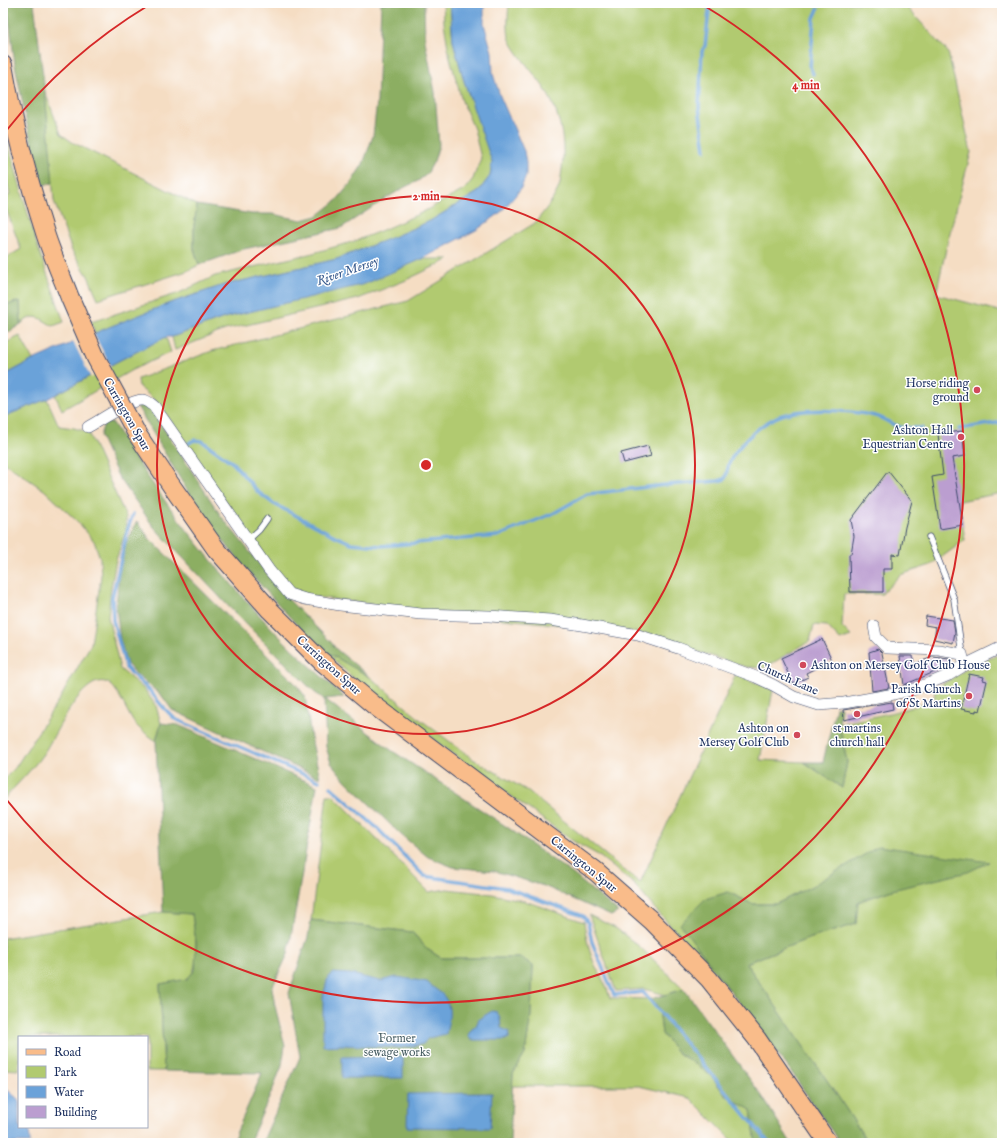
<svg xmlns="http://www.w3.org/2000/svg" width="1005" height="1146" font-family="'IM FELL English',serif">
  <rect width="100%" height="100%" fill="#fff"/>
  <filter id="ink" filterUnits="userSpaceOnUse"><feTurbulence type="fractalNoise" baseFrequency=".025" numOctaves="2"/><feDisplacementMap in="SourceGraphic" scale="8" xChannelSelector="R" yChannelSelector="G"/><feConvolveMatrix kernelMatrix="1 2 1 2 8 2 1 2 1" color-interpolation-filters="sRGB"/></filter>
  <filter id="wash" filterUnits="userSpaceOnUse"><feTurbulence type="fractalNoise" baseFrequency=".012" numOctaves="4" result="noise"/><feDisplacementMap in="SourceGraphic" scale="16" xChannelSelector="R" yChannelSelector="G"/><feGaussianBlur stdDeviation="0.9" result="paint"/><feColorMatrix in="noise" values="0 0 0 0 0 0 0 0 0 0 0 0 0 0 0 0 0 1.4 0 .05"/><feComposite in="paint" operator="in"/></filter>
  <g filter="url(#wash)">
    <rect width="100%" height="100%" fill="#f5ddc3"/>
    <!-- green -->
    <g fill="#b1ca6f" stroke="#667c66">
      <polygon points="443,3 450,3 453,41 464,81 493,162 490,176 478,192 430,221 393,237 337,259 224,285 170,303 95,333 91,322 179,293 215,276 313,253 352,242 378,232 421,213 464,190 473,179 481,158 474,129 462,101 449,54 444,23"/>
      <path d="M509,3H903L948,52L971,152L948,240L936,294L1002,312V493L959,501L965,540L931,565L900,575L882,594H844L842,627L851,636L840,640L827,626L814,625L810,641L764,668L746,667L635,632L423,611L308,596L289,587L272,568L159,404L149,395L139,387L138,379L212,351L408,301L535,223C545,210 555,199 560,184C561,179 561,174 562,169C566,137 559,108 540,82C532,71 512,48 509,37C507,26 508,14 509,3Z"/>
      <polygon points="45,92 61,134 72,142 197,205 194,225 194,249 199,265 187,271 98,299 88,276 72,251 54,201"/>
      <path d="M3,125L36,242L64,322L53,326C39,318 35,312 21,324L20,301L3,306V260L21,249L3,201V198L10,195L3,164Z"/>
      <polygon points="422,259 450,259 404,281 358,299 225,330 175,350 172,337 224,318 278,304 399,269"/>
      <polygon points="20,336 33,360 3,376 3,344"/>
      <polygon points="166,337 171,352 132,370 62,410 55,395 122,359"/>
      <path d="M47,399L59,426L74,428L88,432L126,517V530L116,560L111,587L108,617L120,669L145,690L156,706L161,723L156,741C150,736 141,731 135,724C128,715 119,691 111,685C85,665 55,738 43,754C32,770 16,785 3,800V780L15,768L62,695L91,644L101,576L100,558L94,541L79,523L44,490L6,464L3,465V417Z"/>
      <polygon points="323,650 370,677 421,720 473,759 526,790 640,883 736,674 773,690 760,760 804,762 842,788 847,762 839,724 890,713 934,701 935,689 966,669 1002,653 1002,1143 868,1143 837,1095 746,963 805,940 856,924 857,902 892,890 812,886 776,904 752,904 728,892 729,990 704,961 654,908 634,884 598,855 573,841 372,695"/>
      <path d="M327,795H333L429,892L447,889L492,894L525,901L584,922C586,937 589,953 596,967C602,978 607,987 610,998L651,999L659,1008L662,1034L679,1054L698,1065L713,1078L725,1095L751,1110L756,1143H735L690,1098L639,1086H512L513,1074L525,1054L531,1015L533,966L522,958H441L427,949L412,932L311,920Z"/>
      <path d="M163,912L192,914C194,930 202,968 188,978C183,982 167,983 160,984L164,1071H147V1037H19V1070L3,1069V938Z"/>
      <polygon points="589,915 617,929 640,947 684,989 666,995 644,989 616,991"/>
    </g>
    <!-- forest -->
    <g fill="#8cae62" stroke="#546e60">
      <polygon points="7,3 34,3 45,92 53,183 43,185 27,124 15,65"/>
      <polygon points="381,3 424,3 425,41 435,92 439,145 434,161 427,174 418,181 405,187 385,199 341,228 244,249 199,265 194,249 194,225 197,205 252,214 272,214 302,220 317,216 336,201 351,183 363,164 373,136 377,101"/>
      <polygon points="20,301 21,324 3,336 3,306"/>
      <polygon points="137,406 145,406 153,412 221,516 286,597 331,642 336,649 370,677 323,650 297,625 248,571 223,541 185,487"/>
      <path d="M104,423H113C159,499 216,570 277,634C298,656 322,676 344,697L325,699L391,750L507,827L574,875L618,912L611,916L544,886L494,871L453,867L428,857L400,834L346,781L331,763L326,747L324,699L314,692L231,609L153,526L118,476L100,436Z"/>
      <polygon points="137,521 149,538 294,682 305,696 311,738 320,778 172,710 162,696 137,675 127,664 120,639 116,607 119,574 126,544"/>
      <polygon points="836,707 841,707 839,724 847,762 842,788 804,762 823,762"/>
      <polygon points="161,723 178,725 317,786 288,954 272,988 275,1006 285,1046 282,1065 273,1089 249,1143 232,1143 262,1073 164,1071 160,984 187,979 195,970 196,942 192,914 163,912 156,741"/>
      <polygon points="879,846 989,862 968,872 892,890 858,902 856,924 805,940 746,963 837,1095 868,1143 840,1143 790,1070 680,924 705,899 728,892 752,904 776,904 812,886"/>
      <polygon points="311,920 412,932 427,949 441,958 522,958 533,966 531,1015 525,1054 513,1074 510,1143 262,1143 300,1057 289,993 308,937"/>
      <polygon points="684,989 762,1096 791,1143 756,1143 751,1110 725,1095 713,1078 698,1065 679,1054 662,1034 659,1008 651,999"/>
    </g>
    <!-- water -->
    <g fill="#6ba2d9" stroke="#43689c">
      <polygon points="450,3 484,3 484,24 492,52 493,74 500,96 524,151 526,163 526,176 521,188 515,196 500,213 478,229 422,259 365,284 224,318 172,337 166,337 122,359 47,399 3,417 3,376 33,360 109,327 170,303 224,285 337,259 393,237 430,221 478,192 490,176 492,162 464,81 453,41"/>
      <path d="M333,973L350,974L380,981L397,977L427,982C432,987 437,990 442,994C453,1006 449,1019 446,1034L428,1038L423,1044L402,1048L341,1045L323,1046V997L328,977Z"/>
      <polygon points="492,1011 497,1012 500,1019 501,1028 510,1032 509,1038 505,1040 471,1040 468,1035 471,1030 476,1026 479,1019"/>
      <polygon points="403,1056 403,1078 342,1078 342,1057"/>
      <polygon points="3,1086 19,1100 19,1127 29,1127 30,1143 3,1143"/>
      <polygon points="492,1093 490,1128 407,1127 408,1094"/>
    </g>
    <!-- pier -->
    <polygon fill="#f5ddc3" points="93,332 111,367 91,378 73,341"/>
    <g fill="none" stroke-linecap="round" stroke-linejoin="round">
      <!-- stream -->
      <g stroke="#6ba2d9" stroke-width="3.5">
        <polyline points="813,74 810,67 814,18 818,9"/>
        <polyline points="705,150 699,107 702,51 705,46 710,3"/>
        <polyline points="959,429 1002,422"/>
        <path d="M189,443L194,440L202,441L233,463L258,492L274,504L335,536L351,543L381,546L498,536L554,513L587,494L665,485L718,481L725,479C727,473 728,467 730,461C738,446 757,427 773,419C797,406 850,410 875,416C884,418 892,425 900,427C907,428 915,428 922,428"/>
        <polyline points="133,514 128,528 112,598 113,620 126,668 150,691 162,706 175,719 319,781"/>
        <polyline points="331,787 377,828 424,876 507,888 583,916 588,923 592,942 614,995 643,992 769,1143"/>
      </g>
    </g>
    <g id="blocks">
      <!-- building -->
      <g fill="#bb9ed0">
        <polygon points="962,431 965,456 952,458 963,525 940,529 932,477 943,475 938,434"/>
        <polygon points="648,446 651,456 624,463 621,453"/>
        <polygon points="888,471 912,501 905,527 900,555 892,554 892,569 883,569 883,592 850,592 849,554 851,554 854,536 851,520"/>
        <polygon points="926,616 953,620 955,632 953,643 934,639 936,627 925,625"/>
        <polygon points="822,639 832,660 806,673 808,677 793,684 781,658"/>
        <polygon points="878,649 882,653 889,688 872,691 869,652"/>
        <polygon points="900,656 913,656 914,664 933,657 949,659 951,665 904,685"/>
        <polygon points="969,674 984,677 983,680 987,681 980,711 976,710 976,712 961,709"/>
        <polygon points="892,702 893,709 844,720 843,710"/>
      </g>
    </g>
  </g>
  <g filter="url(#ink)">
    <use href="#blocks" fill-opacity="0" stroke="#3c496d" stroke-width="1"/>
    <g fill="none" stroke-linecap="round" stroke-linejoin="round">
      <!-- lane casing -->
      <g stroke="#3c496d" stroke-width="7">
        <g id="lane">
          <polyline points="929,537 954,599 962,654"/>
          <polyline points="248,540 259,530 267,519"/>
        </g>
      </g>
      <!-- street casing -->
      <g stroke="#3c496d" stroke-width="12">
        <g id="street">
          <path d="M88,427C99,421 131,399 143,400C147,400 151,404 154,406L269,570L289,594L305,599L340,605L421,614L489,616L550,620L582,625L638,635L678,648L756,677L773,685L794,697L819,705L844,703L894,694L912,690L930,683L949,675L965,665L1002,647"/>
          <polyline points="874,626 876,637 887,648 939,650 962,654 965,665"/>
        </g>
      </g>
      <!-- primary casing -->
      <g stroke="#3c496d" stroke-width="20">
        <g id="primary">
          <path d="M3,65C13,123 28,180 46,236C53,257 62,277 70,298"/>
          <polyline points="137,434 171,485 216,549 270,610 320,660 375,706 596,872 652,921 709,979 757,1039 828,1143"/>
        </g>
      </g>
      <!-- lane -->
      <use href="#lane" stroke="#fff" stroke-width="5.5"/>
      <!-- street -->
      <use href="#street" stroke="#fff" stroke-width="11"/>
      <!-- primary -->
      <use href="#primary" stroke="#f9bc8a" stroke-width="18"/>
      <!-- primary-bridge casing -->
      <g stroke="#3c496d" stroke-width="20" stroke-linecap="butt">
        <polyline id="primary-bridge" points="70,298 96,358 137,434"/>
      </g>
      <!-- primary-bridge -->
      <use href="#primary-bridge" stroke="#f9bc8a" stroke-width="18"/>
    </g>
  </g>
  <!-- distance rings -->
  <g fill="none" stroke="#d62828" stroke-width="2">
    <circle cx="426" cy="465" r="269"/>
    <path d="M6 131A537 537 0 0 1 149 5M703 5A537 537 0 1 1 6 799"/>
  </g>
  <!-- markers -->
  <g fill="#d1495b" stroke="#fff" stroke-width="1.5">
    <circle cx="977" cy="390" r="4"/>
    <circle cx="961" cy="437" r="4"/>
    <circle cx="803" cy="665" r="4"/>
    <circle cx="969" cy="696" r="4"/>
    <circle cx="857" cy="714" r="4"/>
    <circle cx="797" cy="735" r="4"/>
  </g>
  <g text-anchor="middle" stroke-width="3" stroke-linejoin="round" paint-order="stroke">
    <!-- poi labels -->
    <g font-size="12" fill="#1b2f5e" stroke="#fff" text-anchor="end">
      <text x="969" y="387">Horse riding<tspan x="969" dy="14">ground</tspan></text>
      <text x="953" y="434">Ashton Hall<tspan x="953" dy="14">Equestrian Centre</tspan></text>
      <text x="811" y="669" text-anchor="start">Ashton on Mersey Golf Club House</text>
      <text x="961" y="693">Parish Church<tspan x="961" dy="14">of St Martins</tspan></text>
      <text x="789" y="732">Ashton on<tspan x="789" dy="14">Mersey Golf Club</tspan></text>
      <text x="857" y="732" text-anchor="middle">st martins<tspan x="857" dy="14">church hall</tspan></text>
    </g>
    <!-- street labels -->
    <g font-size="12" fill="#1b2f5e" stroke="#fff">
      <text transform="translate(127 414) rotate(60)" y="4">Carrington Spur</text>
      <text transform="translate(329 665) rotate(42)" y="4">Carrington Spur</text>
      <text transform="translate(788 678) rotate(24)" y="4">Church Lane</text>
      <text transform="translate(584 864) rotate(39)" y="4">Carrington Spur</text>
    </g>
    <!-- park labels -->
    <g font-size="12" fill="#485e63" stroke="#fff">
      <text x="397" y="1042">Former<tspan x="397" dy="14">sewage works</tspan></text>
    </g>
    <!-- water labels -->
    <g font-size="13" font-style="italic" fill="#3b5d8f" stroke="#fff">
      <text transform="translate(347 270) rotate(-19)" y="5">River Mersey</text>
    </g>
  </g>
  <circle cx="426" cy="465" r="6" fill="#d62828" stroke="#fff" stroke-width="2"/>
  <g font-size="12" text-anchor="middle" font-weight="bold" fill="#d62828" stroke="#fff" stroke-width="3" stroke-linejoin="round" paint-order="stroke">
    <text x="806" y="89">4 min</text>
    <text x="426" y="200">2 min</text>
  </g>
  <!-- margin -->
  <rect width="1005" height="1146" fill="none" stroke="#fff" stroke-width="16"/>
  <!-- legend -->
  <rect x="18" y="1036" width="130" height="92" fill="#ffffff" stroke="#a4acbf"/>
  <rect x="26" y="1049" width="20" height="6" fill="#f9bc8a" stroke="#a4acbf"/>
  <text x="54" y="1056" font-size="12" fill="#1b2f5e">Road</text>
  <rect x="26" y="1066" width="20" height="12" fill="#b1ca6f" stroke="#a4acbf"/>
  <text x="54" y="1076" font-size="12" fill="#1b2f5e">Park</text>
  <rect x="26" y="1086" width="20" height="12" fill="#6ba2d9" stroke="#a4acbf"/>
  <text x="54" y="1096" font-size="12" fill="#1b2f5e">Water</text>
  <rect x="26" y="1106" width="20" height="12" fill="#bb9ed0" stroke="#a4acbf"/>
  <text x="54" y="1116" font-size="12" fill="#1b2f5e">Building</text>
</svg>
